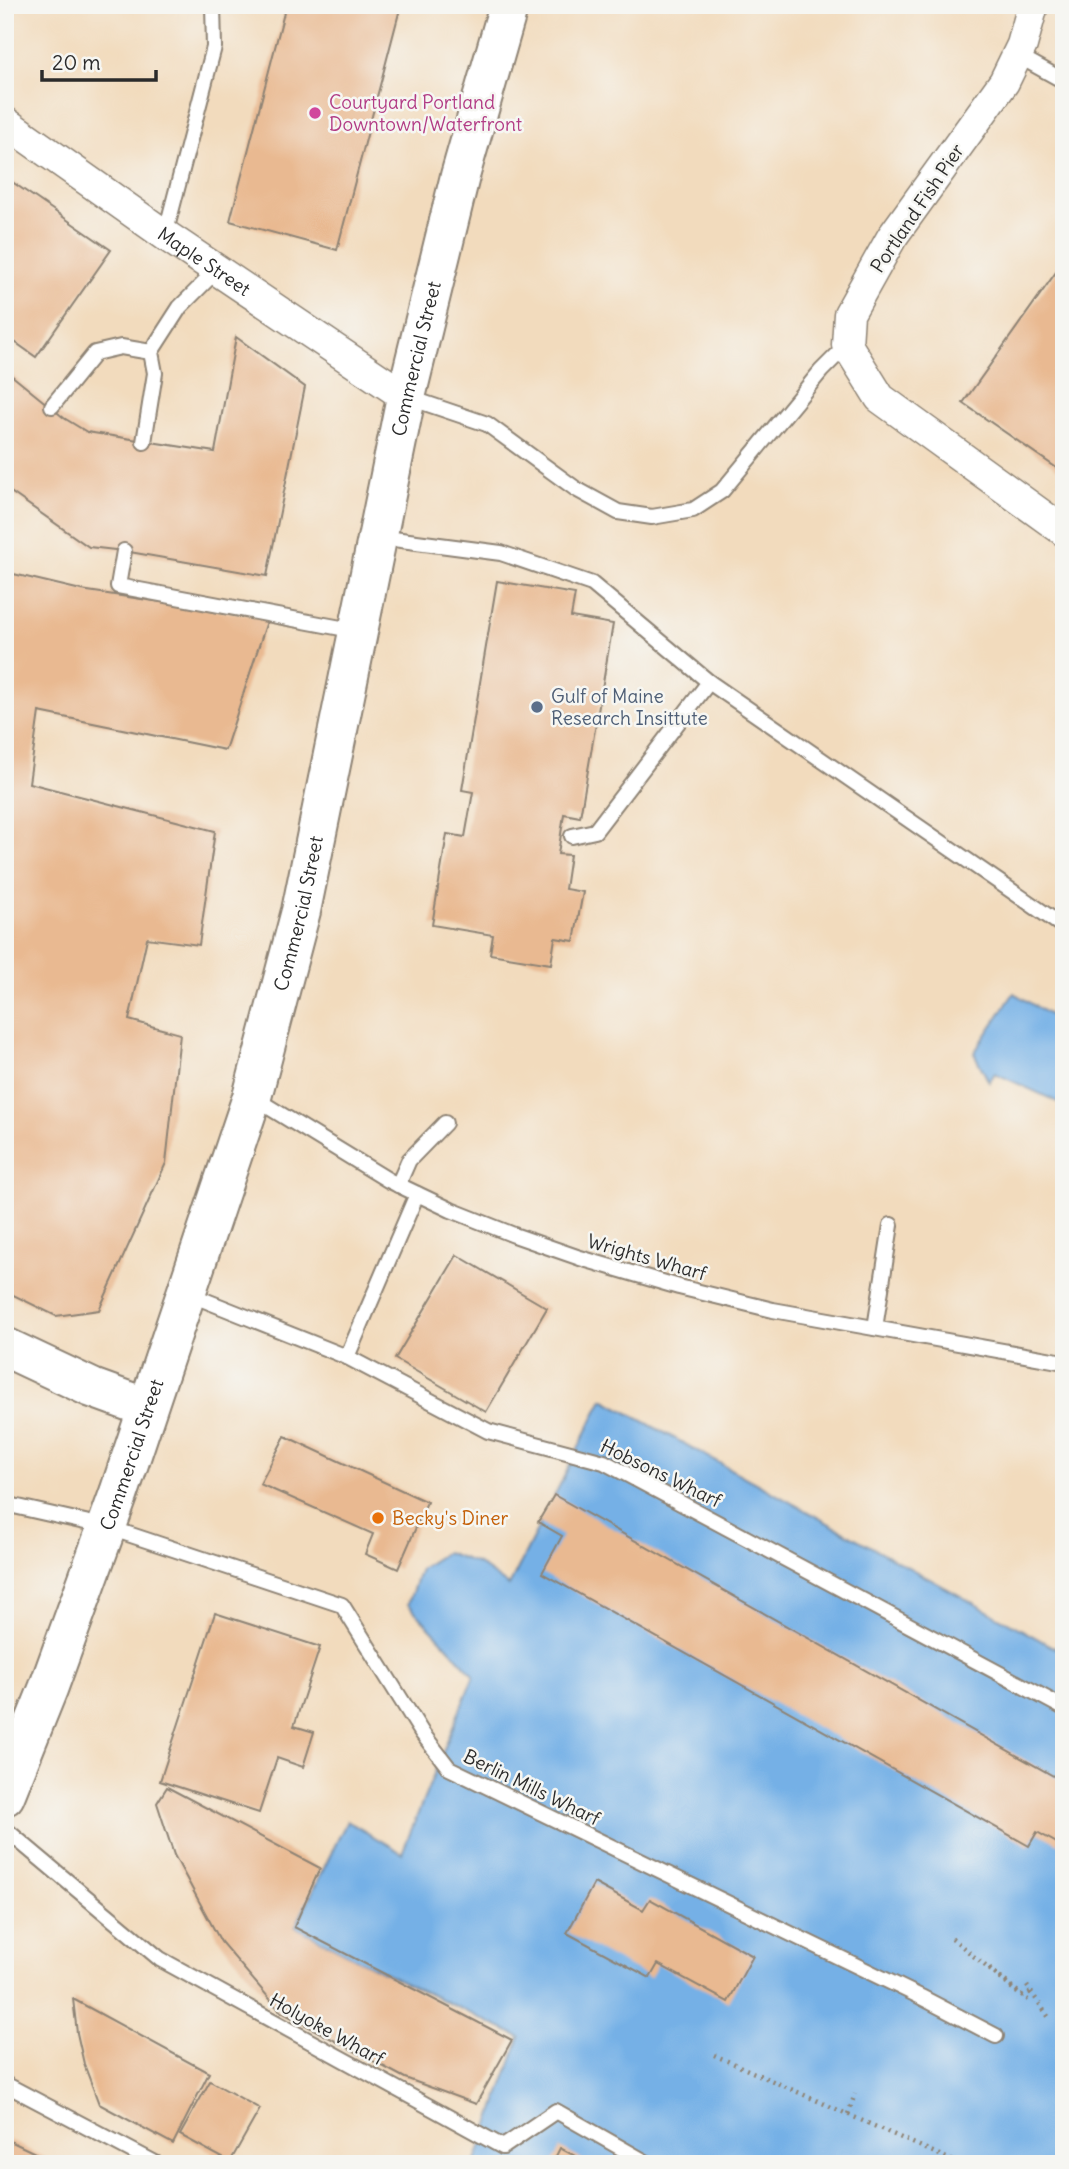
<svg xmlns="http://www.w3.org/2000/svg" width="1069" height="2169" font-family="Delius,sans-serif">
  <rect width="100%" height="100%" fill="#f6f6f2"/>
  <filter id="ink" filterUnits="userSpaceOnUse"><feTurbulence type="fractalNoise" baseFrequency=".0143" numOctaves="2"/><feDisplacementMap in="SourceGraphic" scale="14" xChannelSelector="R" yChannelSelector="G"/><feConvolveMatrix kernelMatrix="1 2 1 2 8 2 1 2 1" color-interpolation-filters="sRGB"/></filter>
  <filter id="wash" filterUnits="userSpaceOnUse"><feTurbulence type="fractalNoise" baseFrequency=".00686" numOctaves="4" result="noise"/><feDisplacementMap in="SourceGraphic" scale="28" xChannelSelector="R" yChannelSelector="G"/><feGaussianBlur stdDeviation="1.57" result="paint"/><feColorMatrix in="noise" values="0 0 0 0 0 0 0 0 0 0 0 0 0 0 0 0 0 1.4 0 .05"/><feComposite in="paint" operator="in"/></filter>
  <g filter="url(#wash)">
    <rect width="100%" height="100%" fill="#f2dbbd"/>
    <!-- water -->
    <g fill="#74b0e6" stroke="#506e88" stroke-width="2">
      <polygon points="1014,993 1064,1024 1064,1105 995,1073 989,1082 974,1053"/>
      <polygon points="603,1399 1064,1653 1064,2164 475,2164 520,2037 360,1961 295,1927 347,1821 402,1853 474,1675 408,1604 420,1569 446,1552 478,1564 509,1586"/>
    </g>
    <g id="blocks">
      <!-- building -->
      <g fill="#e9b991">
        <polygon points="286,5 401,5 337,250 230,221"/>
        <polygon points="5,177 111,250 36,357 5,335"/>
        <polygon points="1064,261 1064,473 963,403"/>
        <polygon points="236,337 305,387 267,576 124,551 89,547 5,488 5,370 64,418 87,432 215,452"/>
        <polygon points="5,572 81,590 268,618 225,750 39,712 29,783 215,831 199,945 147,938 129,1020 180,1034 166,1163 99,1310 56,1316 5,1291"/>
        <polygon points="497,581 575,594 571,617 613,624 580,817 564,814 558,854 570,855 565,889 583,892 574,941 555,938 551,964 490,954 493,935 432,925 447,834 465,837 473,792 462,790"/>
        <polygon points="457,1255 547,1308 486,1412 395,1359"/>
        <polygon points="285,1436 427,1502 398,1569 365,1554 373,1534 260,1484"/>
        <polygon points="554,1495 1064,1782 1064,1847 1037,1832 1029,1846 542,1573 562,1536 538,1522"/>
        <polygon points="215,1613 320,1647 294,1726 314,1732 303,1767 277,1758 259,1813 160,1781"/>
        <polygon points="167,1787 320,1868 294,1927 512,2040 476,2104 405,2078 281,2012 221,1942 174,1855 157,1803"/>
        <polygon points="594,1883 643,1910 650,1899 753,1956 728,2002 658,1964 650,1978 567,1933"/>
        <polygon points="73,1999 209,2073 173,2144 99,2104 84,2064 77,2033"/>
        <polygon points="210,2081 260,2109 230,2162 180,2135"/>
        <polygon points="5,2139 8,2140 58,2164 5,2164"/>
        <polygon points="560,2148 590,2164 552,2164"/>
      </g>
    </g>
  </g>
  <g filter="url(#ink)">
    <use href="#blocks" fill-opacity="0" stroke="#8e8374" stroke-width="2"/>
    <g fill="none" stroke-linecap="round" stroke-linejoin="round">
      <!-- lane casing -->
      <g stroke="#8e8374" stroke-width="18">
        <g id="lane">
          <polyline points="1017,55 1064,81"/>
          <polyline points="165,235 214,47 213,5"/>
          <polyline points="407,397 487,424 576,489 618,512 652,517 693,510 722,491 821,371 847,345"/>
          <polyline points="52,406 95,353 121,347 151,352"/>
          <polyline points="144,442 155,373 151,352 180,307 217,270"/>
          <polyline points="378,537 501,553 592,584 709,682 1064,927"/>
          <polyline points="124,551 118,586 357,631"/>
          <polyline points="572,836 595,831 709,682"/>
          <polyline points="254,1098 388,1180 451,1210 514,1235 580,1258 679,1287 773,1310 1064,1362"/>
          <polyline points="398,1185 409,1160 445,1123"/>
          <polyline points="189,1294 347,1357 488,1431 604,1462 1064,1708"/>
          <polyline points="875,1328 891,1225"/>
          <polyline points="347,1357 417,1194"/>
          <polyline points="5,1504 107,1527 342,1605 422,1733 449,1768 921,1997 996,2036"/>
          <polyline points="5,1829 160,1959 503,2147 556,2111 649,2164"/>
          <polyline points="5,2084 157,2164"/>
        </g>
      </g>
      <!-- street casing -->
      <g stroke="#8e8374" stroke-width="33">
        <g id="street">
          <polyline points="1033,5 1022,45 1004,82 892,237 849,314 847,345 880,398 1064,531"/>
          <path id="s1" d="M5,122L165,235L406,397"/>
        </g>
      </g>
      <!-- primary casing -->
      <g stroke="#8e8374" stroke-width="42">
        <g id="primary">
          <polyline points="5,1347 92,1388 147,1408"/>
          <path id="s2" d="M5,1796L48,1689L119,1493L252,1097L301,911L406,397L460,176L509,5"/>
        </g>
      </g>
      <!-- path -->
      <g stroke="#8e8374" stroke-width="4.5" stroke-dasharray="2 5" stroke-linecap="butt">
        <polyline points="952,1938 1021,1996 1031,1992"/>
        <polyline points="1027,1986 1050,2019"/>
        <polyline points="714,2055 960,2164"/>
        <polyline points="848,2114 855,2094"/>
      </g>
      <!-- lane -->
      <use href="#lane" stroke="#fff" stroke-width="14"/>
      <!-- street -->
      <use href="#street" stroke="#fff" stroke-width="30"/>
      <!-- primary -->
      <use href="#primary" stroke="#fff" stroke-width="38"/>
      <!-- path-bridge -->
      <polyline stroke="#8e8374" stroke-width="4.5" stroke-dasharray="2 5" stroke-linecap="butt" points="989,1968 1028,2000"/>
    </g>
  </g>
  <!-- markers -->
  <circle fill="#d1479c" stroke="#f6f6f2" stroke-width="2.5" cx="315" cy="113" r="7"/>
  <circle fill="#5c6f8a" stroke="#f6f6f2" stroke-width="2.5" cx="537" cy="707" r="7"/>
  <circle fill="#e8710a" stroke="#f6f6f2" stroke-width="2.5" cx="378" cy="1518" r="7"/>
  <g text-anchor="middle" stroke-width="5" stroke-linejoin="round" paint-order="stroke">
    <!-- hotel labels -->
    <g font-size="19" fill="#b23c85" stroke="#f6f6f2" text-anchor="start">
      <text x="329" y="109">Courtyard Portland<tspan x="329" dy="22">Downtown/Waterfront</tspan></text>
    </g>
    <!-- street labels -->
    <g font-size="19" fill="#2b2b2b" stroke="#f6f6f2">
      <text transform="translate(917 208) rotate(-56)" y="7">Portland Fish Pier</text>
      <text dy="7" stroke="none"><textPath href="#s1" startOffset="243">Maple Street</textPath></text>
      <text dy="7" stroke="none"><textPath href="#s2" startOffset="1498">Commercial Street</textPath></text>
      <text dy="7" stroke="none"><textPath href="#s2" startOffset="931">Commercial Street</textPath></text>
      <text transform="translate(647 1257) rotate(16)" y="7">Wrights Wharf</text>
      <text dy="7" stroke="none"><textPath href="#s2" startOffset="364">Commercial Street</textPath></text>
      <text transform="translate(661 1473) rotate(26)" y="7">Hobsons Wharf</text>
      <text transform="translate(532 1787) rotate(26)" y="7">Berlin Mills Wharf</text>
      <text transform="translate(327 2029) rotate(29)" y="7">Holyoke Wharf</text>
    </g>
    <!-- service labels -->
    <g font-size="19" fill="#4e5e75" stroke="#f6f6f2" text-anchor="start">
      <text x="551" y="703">Gulf of Maine<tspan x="551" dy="22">Research Insittute</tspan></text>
    </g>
    <!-- food labels -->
    <g font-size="19" fill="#c56008" stroke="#f6f6f2" text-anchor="start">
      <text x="392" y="1525">Becky's Diner</text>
    </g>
  </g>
  <!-- margin -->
  <rect width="1069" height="2169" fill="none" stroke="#f6f6f2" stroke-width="28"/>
  <!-- scale -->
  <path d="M42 70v10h114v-10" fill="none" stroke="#2b2b2b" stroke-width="3.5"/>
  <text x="52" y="70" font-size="21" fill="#2b2b2b" stroke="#f6f6f2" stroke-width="5" paint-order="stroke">20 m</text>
</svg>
